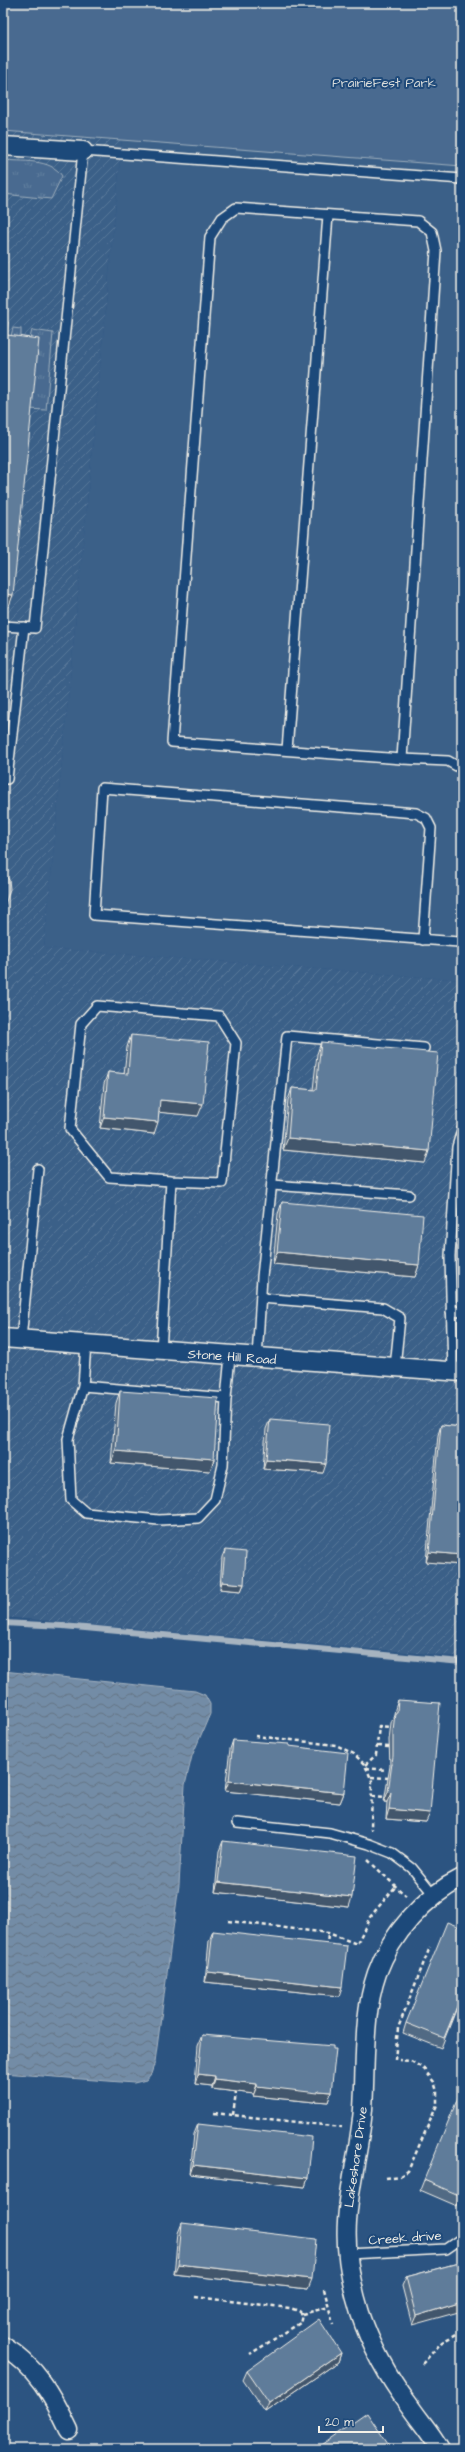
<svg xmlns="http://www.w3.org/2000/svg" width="465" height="2452" font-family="'Architects Daughter',sans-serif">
  <defs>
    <pattern id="industrial-furrows" width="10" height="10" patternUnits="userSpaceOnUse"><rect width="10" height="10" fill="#3b6088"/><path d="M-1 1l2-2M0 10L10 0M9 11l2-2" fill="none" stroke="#587799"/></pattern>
    <pattern id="grass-tufts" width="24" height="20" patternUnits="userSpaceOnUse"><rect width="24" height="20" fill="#496b90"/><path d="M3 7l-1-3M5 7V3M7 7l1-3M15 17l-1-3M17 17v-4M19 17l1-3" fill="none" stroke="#6481a0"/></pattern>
    <pattern id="water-waves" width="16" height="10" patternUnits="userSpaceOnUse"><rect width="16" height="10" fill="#738ca6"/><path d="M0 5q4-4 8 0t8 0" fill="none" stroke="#647484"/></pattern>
  </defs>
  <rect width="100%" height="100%" fill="#2c5481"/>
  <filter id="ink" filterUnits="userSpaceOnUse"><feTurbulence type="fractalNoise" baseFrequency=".025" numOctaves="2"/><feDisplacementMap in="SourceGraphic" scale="8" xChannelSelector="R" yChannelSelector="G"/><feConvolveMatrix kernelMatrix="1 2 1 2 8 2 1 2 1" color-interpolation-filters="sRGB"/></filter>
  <g filter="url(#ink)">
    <!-- built -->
    <polygon fill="#3b6088" points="3,3 462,3 462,980 44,948 122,140 3,131"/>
    <!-- industrial -->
    <polygon fill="url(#industrial-furrows)" points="3,131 122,139 44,948 462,980 462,1657 3,1617"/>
    <!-- grass -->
    <g fill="url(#grass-tufts)" stroke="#9eaebc">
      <path d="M3,160C21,162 51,158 62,176L51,199L3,194Z"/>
      <polygon points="13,328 21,329 21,337 30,338 32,330 53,333 46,410 28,409 8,348"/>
    </g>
    <!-- park -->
    <polygon fill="#496b90" stroke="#9eaebc" points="3,3 462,3 462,166 3,131"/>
    <!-- water -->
    <polygon fill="url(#water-waves)" stroke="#a7b4c0" points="3,1671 195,1691 205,1695 210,1704 210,1714 192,1756 185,1785 179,1885 155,2062 151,2074 146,2080 134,2083 3,2073"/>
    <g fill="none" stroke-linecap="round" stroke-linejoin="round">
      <!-- stream -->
      <polyline stroke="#a7b4c0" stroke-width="6" points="3,1623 63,1626 462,1662"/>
      <!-- service casing -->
      <g stroke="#f4f1e8" stroke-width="12">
        <g id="service">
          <polygon points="236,208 418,221 432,232 436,251 402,759 172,742 210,237 222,218"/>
          <polyline points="3,626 35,628 83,151 462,179"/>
          <polyline points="287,750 328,215"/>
          <polyline points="402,759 448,761 462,769"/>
          <polyline points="7,779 24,627"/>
          <polyline points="423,940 431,828 426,818 416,813 102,788 94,915 459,942 462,941"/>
          <polyline points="272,1185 409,1195"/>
          <polyline points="261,1298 383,1308 400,1318 395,1367"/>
          <polyline points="451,1311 462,1312"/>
          <polyline points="21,1339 38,1169"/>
          <polyline points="86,1344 83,1386 226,1398 230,1356"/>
          <polyline points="161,1351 171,1181 222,1183 236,1043 219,1016 97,1006 81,1024 70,1129 109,1177 171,1181"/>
          <polyline points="257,1358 262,1277 287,1036 424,1048"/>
          <polyline points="453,1372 450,1256 457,1147 462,1130"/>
          <polyline points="83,1386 68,1439 71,1500 86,1513 159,1520 198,1518 215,1500 223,1465 226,1398"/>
          <polyline points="237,1823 330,1833 369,1844 392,1853 412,1868 434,1895"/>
          <polyline points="348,2254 446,2249 462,2238"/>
        </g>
      </g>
      <!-- minor casing -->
      <g stroke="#f4f1e8" stroke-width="21">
        <g id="minor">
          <polyline points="3,146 83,151"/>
          <polyline points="3,1338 462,1372"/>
          <path d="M3,2346C36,2366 53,2396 69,2430"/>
          <path d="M440,2449C431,2433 419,2420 409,2405C388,2377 371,2346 360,2313C351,2284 345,2252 347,2222C349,2184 360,2147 363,2109C366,2064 362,2016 377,1973C391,1934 425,1896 462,1878"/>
        </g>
      </g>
      <!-- path -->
      <g stroke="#f4f1e8" stroke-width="2.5" stroke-dasharray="4 3" stroke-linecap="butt">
        <polyline points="255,1736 336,1745 354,1754 365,1765 372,1781 371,1830"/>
        <polyline points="378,1746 389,1747"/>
        <polyline points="365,1765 376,1755 379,1726 391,1727"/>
        <polyline points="366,1768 386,1770"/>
        <polyline points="371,1777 388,1778"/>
        <polyline points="372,1796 385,1797"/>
        <polyline points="368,1860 406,1896"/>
        <polyline points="228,1921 328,1933 357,1944 370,1917 396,1886"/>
        <polyline points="327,1947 328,1933"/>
        <polyline points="395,2060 398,2028 430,1947"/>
        <polyline points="214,2113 342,2127"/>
        <polyline points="233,2115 236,2092"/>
        <polyline points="386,2178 400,2176 408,2171 437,2105 437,2091 434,2082 424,2069 411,2061 399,2060"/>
        <polyline points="324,2289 333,2324"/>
        <polyline points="195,2297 290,2308 299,2311 302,2314 300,2323 250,2354"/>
        <polyline points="302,2314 329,2307"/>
        <polyline points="422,2364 442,2342 462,2331"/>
      </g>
      <!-- service -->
      <use href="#service" stroke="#1f4a7a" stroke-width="9"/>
      <!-- minor -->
      <use href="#minor" stroke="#1f4a7a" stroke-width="18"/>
    </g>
    <!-- wall -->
    <g fill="#516a84" stroke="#f4f1e8">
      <polygon points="131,1035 198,1116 159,1112 154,1134 100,1128 104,1084 108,1072 124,1074 127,1047"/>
      <polygon points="321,1042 425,1163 283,1150 288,1100 292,1088 313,1090 317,1054"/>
      <polygon points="282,1202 419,1265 415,1277 273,1264 278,1214"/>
      <polygon points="120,1391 214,1459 210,1471 111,1463 116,1403"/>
      <polygon points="270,1419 323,1473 263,1469 266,1429"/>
      <polygon points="441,1425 462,1427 462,1565 426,1562 438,1435"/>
      <polygon points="225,1550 244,1584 241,1591 220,1589 222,1557"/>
      <polygon points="398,1700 426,1822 386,1819 387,1802 384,1802 390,1766 389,1740 391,1723 394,1714 395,1709"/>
      <polygon points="233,1740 344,1793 340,1803 225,1791 230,1749"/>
      <polygon points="223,1841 349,1907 215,1892 219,1851"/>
      <polygon points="213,1931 339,1996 205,1982 209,1941"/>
      <polygon points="462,1995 441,2048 403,2033 406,2023"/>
      <polygon points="202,2035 331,2092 328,2102 315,2101 315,2102 253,2096 254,2094 212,2089 212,2086 195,2084 198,2045"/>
      <polygon points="198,2124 308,2178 305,2187 190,2174 194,2134"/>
      <polygon points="424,2180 462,2195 457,2206 420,2190"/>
      <polygon points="182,2223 308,2289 174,2274 178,2233"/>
      <polygon points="462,2262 412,2325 402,2286 406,2277"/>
      <polygon points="341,2353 338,2362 265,2412 243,2380 247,2371"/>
    </g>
    <!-- shaded-wall -->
    <g fill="#42566c" stroke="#f4f1e8">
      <polygon points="3,594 13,595 9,606 3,606"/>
      <polygon points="160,1100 203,1104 198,1116 156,1112"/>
      <polygon points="104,1117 158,1122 154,1134 100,1128"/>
      <polygon points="288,1138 429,1151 425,1163 283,1150"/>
      <polygon points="277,1252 419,1265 415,1277 273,1264"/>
      <polygon points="116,1451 214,1459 210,1471 111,1463"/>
      <polygon points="266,1459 326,1464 323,1473 263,1469"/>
      <polygon points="429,1552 462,1555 462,1565 426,1562"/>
      <polygon points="222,1582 244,1584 241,1591 220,1589"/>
      <polygon points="229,1781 344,1793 340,1803 225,1791"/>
      <polygon points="388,1792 391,1793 387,1802 384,1802"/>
      <polygon points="389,1809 430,1813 426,1822 386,1819"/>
      <polygon points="218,1882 352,1897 349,1907 215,1892"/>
      <polygon points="208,1972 342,1987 339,1996 205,1982"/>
      <polygon points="198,2074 215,2076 212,2086 195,2084"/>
      <polygon points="215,2079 257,2084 254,2094 212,2089"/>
      <polygon points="257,2086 318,2091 331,2092 328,2102 315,2101 315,2102 253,2096"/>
      <polygon points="193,2165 308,2178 305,2187 190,2174"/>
      <polygon points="178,2264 312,2279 308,2289 174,2274"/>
      <polygon points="462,2302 462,2311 412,2325 416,2316"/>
      <polygon points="341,2353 338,2362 265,2412 269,2403"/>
    </g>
    <!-- building -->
    <g fill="#5e7b9a" stroke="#f4f1e8">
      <polygon points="3,321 8,322 7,335 39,339 13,595 3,594"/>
      <polygon points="3,872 9,880 10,889 4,908 3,908"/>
      <polygon points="131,1035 209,1042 203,1104 160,1100 158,1122 104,1117 108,1072 128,1074"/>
      <polygon points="321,1042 438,1053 429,1151 288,1138 292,1088 316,1090"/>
      <polygon points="282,1202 423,1215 419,1265 277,1252"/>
      <polygon points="120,1391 218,1398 214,1459 116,1451"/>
      <polygon points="270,1419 329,1424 326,1464 266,1459"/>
      <polygon points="441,1425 462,1427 462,1555 429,1552"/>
      <polygon points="225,1550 246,1552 244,1584 222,1582"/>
      <polygon points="398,1700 440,1703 430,1813 389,1809 391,1793 388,1792 393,1756 393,1731 395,1713 397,1713"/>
      <polygon points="233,1740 289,1744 289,1746 348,1753 344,1793 229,1781"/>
      <polygon points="223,1841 357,1856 352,1897 218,1882"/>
      <polygon points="447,1922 462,1928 462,1994 444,2038 406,2023"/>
      <polygon points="213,1931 347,1946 342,1987 208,1972"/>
      <polygon points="202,2035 333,2046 333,2049 336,2049 331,2092 318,2091 318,2093 257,2086 257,2084 215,2079 215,2076 198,2074"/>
      <polygon points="462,2088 462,2193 461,2196 424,2180"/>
      <polygon points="198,2124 312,2137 308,2178 193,2165"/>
      <polygon points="182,2223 316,2239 312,2279 178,2264"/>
      <polygon points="462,2262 462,2302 416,2316 406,2277"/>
      <polygon points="319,2319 341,2353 269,2403 247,2371"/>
      <polygon points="367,2413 390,2447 387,2449 315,2449"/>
    </g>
  </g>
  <g text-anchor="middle" stroke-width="4" stroke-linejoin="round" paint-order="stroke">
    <!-- park labels -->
    <g font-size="13" fill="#dadddb" stroke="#1f4a7a">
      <text x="384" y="87">PrairieFest Park</text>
    </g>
    <!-- street labels -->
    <g font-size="13" fill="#f4f1e8" stroke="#1f4a7a">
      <text transform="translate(232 1356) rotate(4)" y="5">Stone Hill Road</text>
      <text transform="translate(355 2157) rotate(-82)" y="5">Lakeshore Drive</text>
      <text transform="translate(405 2237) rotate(-4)" y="5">Creek drive</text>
    </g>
  </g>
  <!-- margin -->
  <rect width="465" height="2452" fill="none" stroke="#1f4a7a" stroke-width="16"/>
  <rect x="8" y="8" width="449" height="2436" fill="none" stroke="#f4f1e8" stroke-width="1.5" filter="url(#ink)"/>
  <!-- scale -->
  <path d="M319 2426v6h64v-6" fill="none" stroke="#f4f1e8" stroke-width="2"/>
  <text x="325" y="2426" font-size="12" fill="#f4f1e8" stroke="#1f4a7a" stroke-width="3" paint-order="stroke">20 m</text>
</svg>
